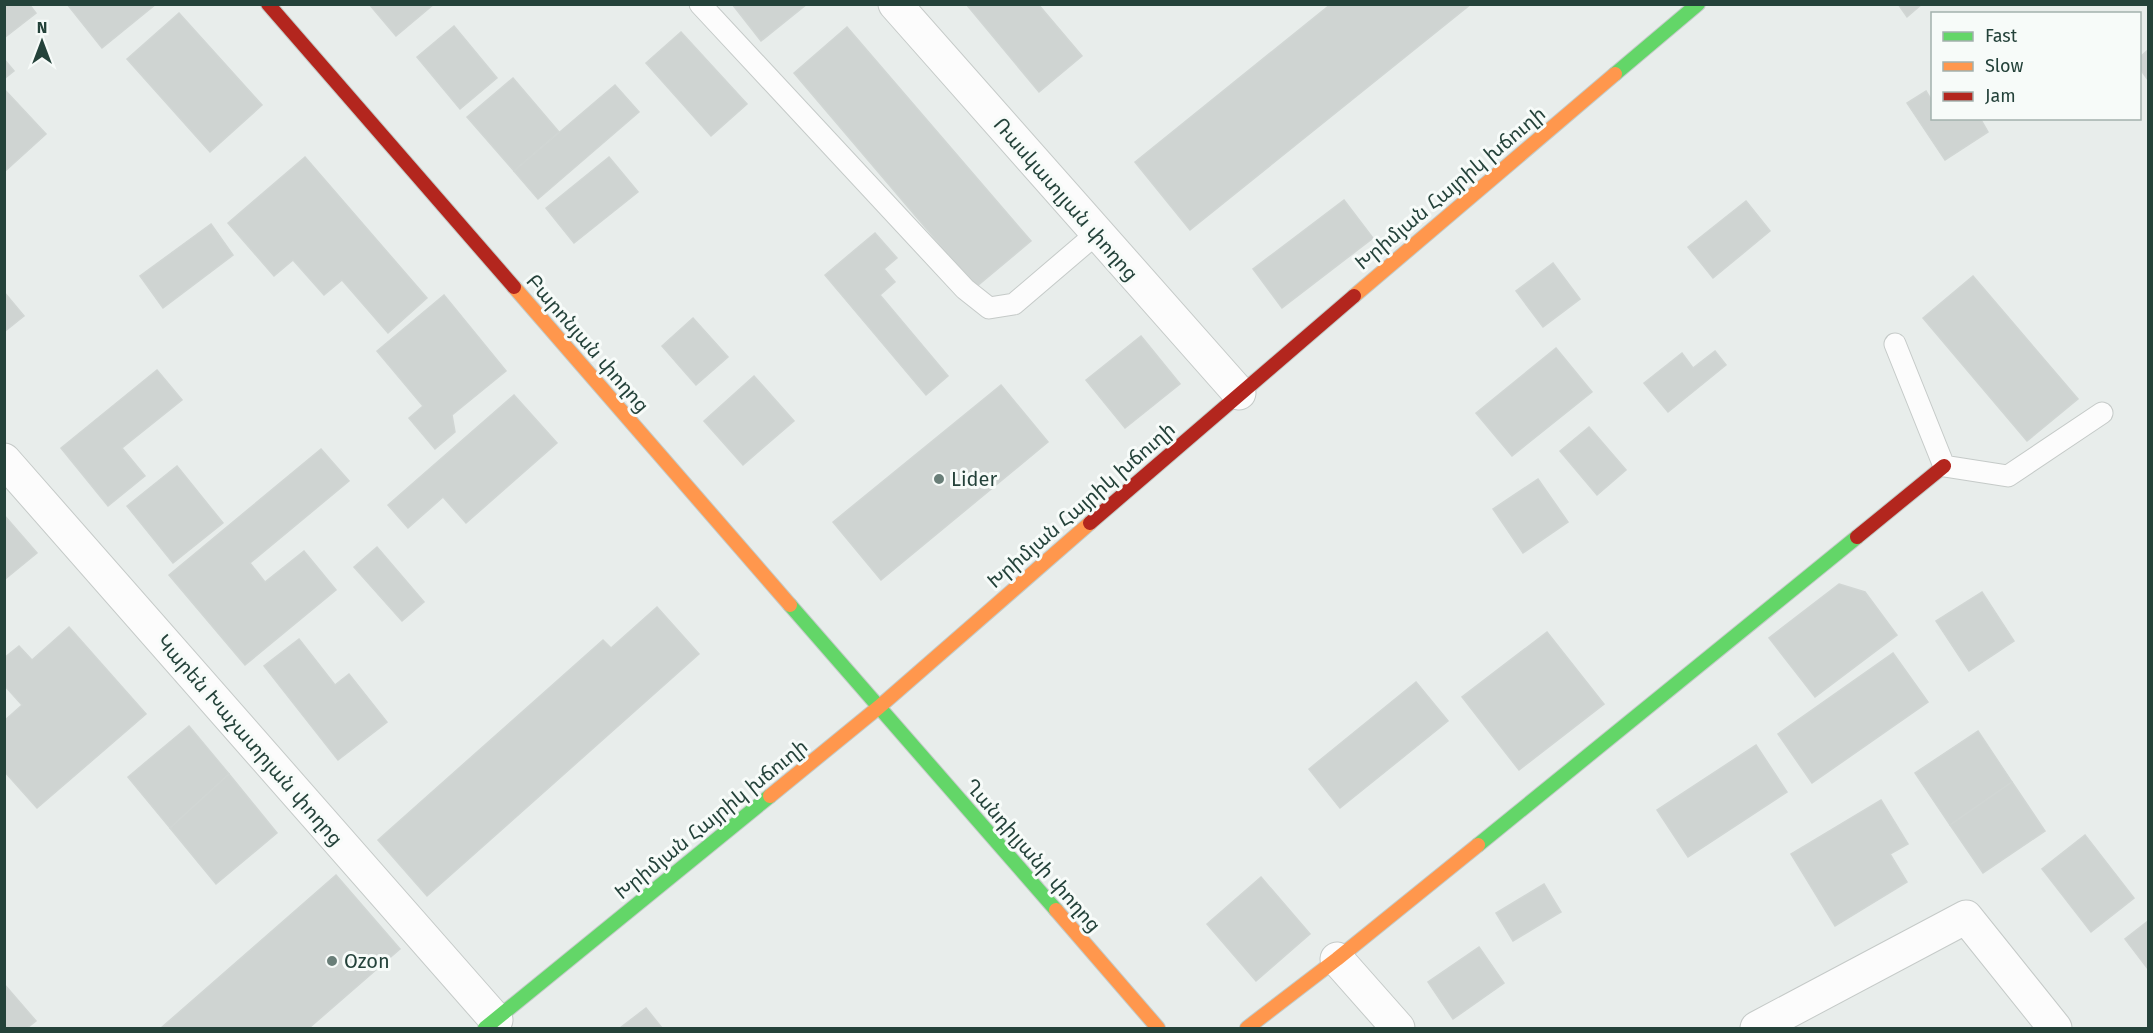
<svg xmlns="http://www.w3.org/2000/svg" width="2153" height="1033" font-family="'Fira Sans','Noto Sans Armenian',sans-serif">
  <rect width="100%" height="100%" fill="#e8edeb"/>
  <!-- building -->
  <g fill="#cfd4d2" stroke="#d1d6d4" stroke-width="1.5">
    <polygon points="4,4 29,4 36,13 4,38"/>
    <polygon points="67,4 156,4 102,48"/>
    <polygon points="369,4 434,4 396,36"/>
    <polygon points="732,4 807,4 761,41"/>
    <polygon points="966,4 1038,4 1082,56 1039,92"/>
    <polygon points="1331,4 1471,4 1190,230 1135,162"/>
    <polygon points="1898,4 1922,4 1907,17"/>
    <polygon points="179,13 262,105 210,152 127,59"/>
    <polygon points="454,26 497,78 460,109 417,57"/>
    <polygon points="847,27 1031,241 976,287 794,73"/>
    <polygon points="681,32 747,104 711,136 646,63"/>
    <polygon points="2148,50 2148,80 2140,69 2140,57"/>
    <polygon points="4,59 14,71 4,79"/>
    <polygon points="513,78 559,132 514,171 467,117"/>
    <polygon points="615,85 639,112 538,199 514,171"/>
    <polygon points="4,89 46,134 4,172"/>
    <polygon points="1926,91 1932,101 1932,118 1980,118 1988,132 1945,160 1907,103"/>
    <polygon points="305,157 427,298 388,333 342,280 324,295 293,260 274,276 228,223"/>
    <polygon points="609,157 638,192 574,243 546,208"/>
    <polygon points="1344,200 1373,238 1282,308 1253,269"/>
    <polygon points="1746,201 1770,231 1713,278 1688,247"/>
    <polygon points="211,224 233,255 163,308 140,276"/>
    <polygon points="875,233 897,258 884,269 895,282 880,295 948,376 926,395 825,275"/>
    <polygon points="1553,263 1580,299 1543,327 1516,291"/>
    <polygon points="1973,276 2078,399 2027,441 1923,318"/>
    <polygon points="4,292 24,316 4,332"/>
    <polygon points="444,295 506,371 452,415 455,432 435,449 409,418 423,406 377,351"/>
    <polygon points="693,318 728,357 696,385 662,346"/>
    <polygon points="1141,336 1180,384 1125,428 1086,380"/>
    <polygon points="1556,348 1592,392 1512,456 1476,413"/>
    <polygon points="1715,351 1726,365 1668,412 1644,383 1682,353 1693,368"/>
    <polygon points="157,370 182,400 122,448 145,476 108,506 61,448"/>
    <polygon points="754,376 794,421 743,465 704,421"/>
    <polygon points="1001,385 1048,442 881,580 833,522"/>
    <polygon points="514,395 557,443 466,523 443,497 408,528 388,505"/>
    <polygon points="1589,427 1626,470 1597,495 1560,451"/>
    <polygon points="321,449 349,481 250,563 265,582 304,551 336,590 245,665 169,575"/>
    <polygon points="177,466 223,523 173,563 127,506"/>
    <polygon points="1538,479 1568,522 1523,553 1493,509"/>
    <polygon points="4,515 37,553 4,580"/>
    <polygon points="377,547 424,602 402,621 354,567"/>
    <polygon points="1839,584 1865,592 1897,635 1815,697 1769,638"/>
    <polygon points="1982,592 2014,641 1969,671 1936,621"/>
    <polygon points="657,607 699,654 427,896 378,840 603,640 611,648"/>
    <polygon points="69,627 146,714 37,808 4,771 4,721 22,705 4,685 4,658 19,646 32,660"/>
    <polygon points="1547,632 1604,704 1519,770 1462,697"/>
    <polygon points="299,639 335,685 349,674 387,722 338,760 264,666"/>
    <polygon points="1893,653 1928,702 1812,783 1778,734"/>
    <polygon points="1416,682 1448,721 1340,808 1309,769"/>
    <polygon points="189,726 229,774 170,828 128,777"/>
    <polygon points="1978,731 2012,782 1950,825 1915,773"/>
    <polygon points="1756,745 1787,792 1688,857 1657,810"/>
    <polygon points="229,774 277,833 216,884 170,828"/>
    <polygon points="2012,782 2045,831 1983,873 1950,825"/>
    <polygon points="1881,800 1908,844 1890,854 1907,882 1835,926 1791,854"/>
    <polygon points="2085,835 2134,898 2091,932 2042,869"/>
    <polygon points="336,875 400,949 309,1028 161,1028"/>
    <polygon points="1261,877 1310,934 1256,981 1207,924"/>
    <polygon points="1544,884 1561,912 1513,941 1496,913"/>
    <polygon points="2148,921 2148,969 2125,939"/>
    <polygon points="1479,947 1504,983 1453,1019 1428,982"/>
    <polygon points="4,984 36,1021 27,1028 4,1028"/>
    <polygon points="646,1008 662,1028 620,1028"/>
  </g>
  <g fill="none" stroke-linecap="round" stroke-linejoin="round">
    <!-- lane casing -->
    <g stroke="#c5cac8" stroke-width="23">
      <g id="lane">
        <polyline points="700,4 965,289 989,308 1014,304 1096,234"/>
        <polyline points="1895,344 1944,466 2008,476 2102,413"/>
      </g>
    </g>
    <!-- street casing -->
    <g stroke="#c5cac8" stroke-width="35">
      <g id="street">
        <polyline points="895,4 1239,393"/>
        <polyline points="4,460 496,1020"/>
        <polyline points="1337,959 1398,1028"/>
        <polyline points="1757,1028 1966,917 2055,1028"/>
      </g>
    </g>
    <!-- fast casing -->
    <g stroke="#c3cbc8" stroke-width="16">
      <g id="fast">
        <polyline points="1615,74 1698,4"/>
        <polyline points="790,605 1056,910"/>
        <polyline points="1478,845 1857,537"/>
        <polyline points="485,1028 770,796"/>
      </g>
    </g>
    <!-- slow casing -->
    <g stroke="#c3cbc8" stroke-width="16">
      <g id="slow">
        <polyline points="514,287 790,605"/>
        <polyline points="1354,296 1615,74"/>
        <polyline points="770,796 879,707 1090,523"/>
        <polyline points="1056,910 1158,1028"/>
        <polyline points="1247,1028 1337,959 1478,845"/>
      </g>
    </g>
    <!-- jam casing -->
    <g stroke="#c3cbc8" stroke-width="16">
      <g id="jam">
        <polyline points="268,4 514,287"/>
        <polyline points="1090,523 1354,296"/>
        <polyline points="1857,537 1944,466"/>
      </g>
    </g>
    <!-- lane -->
    <use href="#lane" stroke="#fcfcfc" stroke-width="21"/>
    <!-- street -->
    <use href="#street" stroke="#fcfcfc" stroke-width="33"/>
    <!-- fast -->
    <use href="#fast" stroke="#63d668" stroke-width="14"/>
    <!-- slow -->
    <use href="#slow" stroke="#ff974d" stroke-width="14"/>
    <!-- jam -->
    <use href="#jam" stroke="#b3261e" stroke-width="14"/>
  </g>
  <!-- markers -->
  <g fill="#697e78" stroke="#f7fbf9" stroke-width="2">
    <circle cx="939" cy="479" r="6"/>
    <circle cx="332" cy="961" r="6"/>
  </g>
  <g text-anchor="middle" stroke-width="6" stroke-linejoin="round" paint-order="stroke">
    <!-- street labels -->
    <g font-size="20" fill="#24423a" stroke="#f7fbf9">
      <text transform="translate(1450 188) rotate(-40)" y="7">Խրիմյան Հայրիկ խճուղի</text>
      <text transform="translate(1066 199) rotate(49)" y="7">Ռասկատլյան փողոց</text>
      <text transform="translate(588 343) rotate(49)" y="7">Բարոնյան փողոց</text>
      <text transform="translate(1081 505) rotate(-41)" y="7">Խրիմյան Հայրիկ խճուղի</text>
      <text transform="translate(250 740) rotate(49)" y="7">Կարեն Խաչատրյան փողոց</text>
      <text transform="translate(711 819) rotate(-39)" y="7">Խրիմյան Հայրիկ խճուղի</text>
      <text transform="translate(1033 855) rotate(49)" y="7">Ղանդիլյանի փողոց</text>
    </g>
    <!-- poi labels -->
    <g font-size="20" fill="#24423a" stroke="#f7fbf9" text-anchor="start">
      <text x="951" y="486">Lider</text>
      <text x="344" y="968">Ozon</text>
    </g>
  </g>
  <!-- border -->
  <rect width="2153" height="1033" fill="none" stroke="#24423a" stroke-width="12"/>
  <!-- legend -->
  <rect x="1931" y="12" width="210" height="108" fill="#f7fbf9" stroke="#a3b1ad" stroke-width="1.5"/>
  <rect x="1943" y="32" width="30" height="9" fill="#63d668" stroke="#a3b1ad" stroke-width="1.5"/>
  <text x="1985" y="42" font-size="18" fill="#24423a">Fast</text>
  <rect x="1943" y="62" width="30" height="9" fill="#ff974d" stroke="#a3b1ad" stroke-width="1.5"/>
  <text x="1985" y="72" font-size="18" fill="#24423a">Slow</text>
  <rect x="1943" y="92" width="30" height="9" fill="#b3261e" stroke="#a3b1ad" stroke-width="1.5"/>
  <text x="1985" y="102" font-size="18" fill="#24423a">Jam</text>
  <!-- north arrow -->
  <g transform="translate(42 42)" stroke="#f7fbf9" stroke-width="4.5" paint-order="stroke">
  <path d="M0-4.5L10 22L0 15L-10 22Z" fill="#24423a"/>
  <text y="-9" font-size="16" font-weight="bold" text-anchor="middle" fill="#24423a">N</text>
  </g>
</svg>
